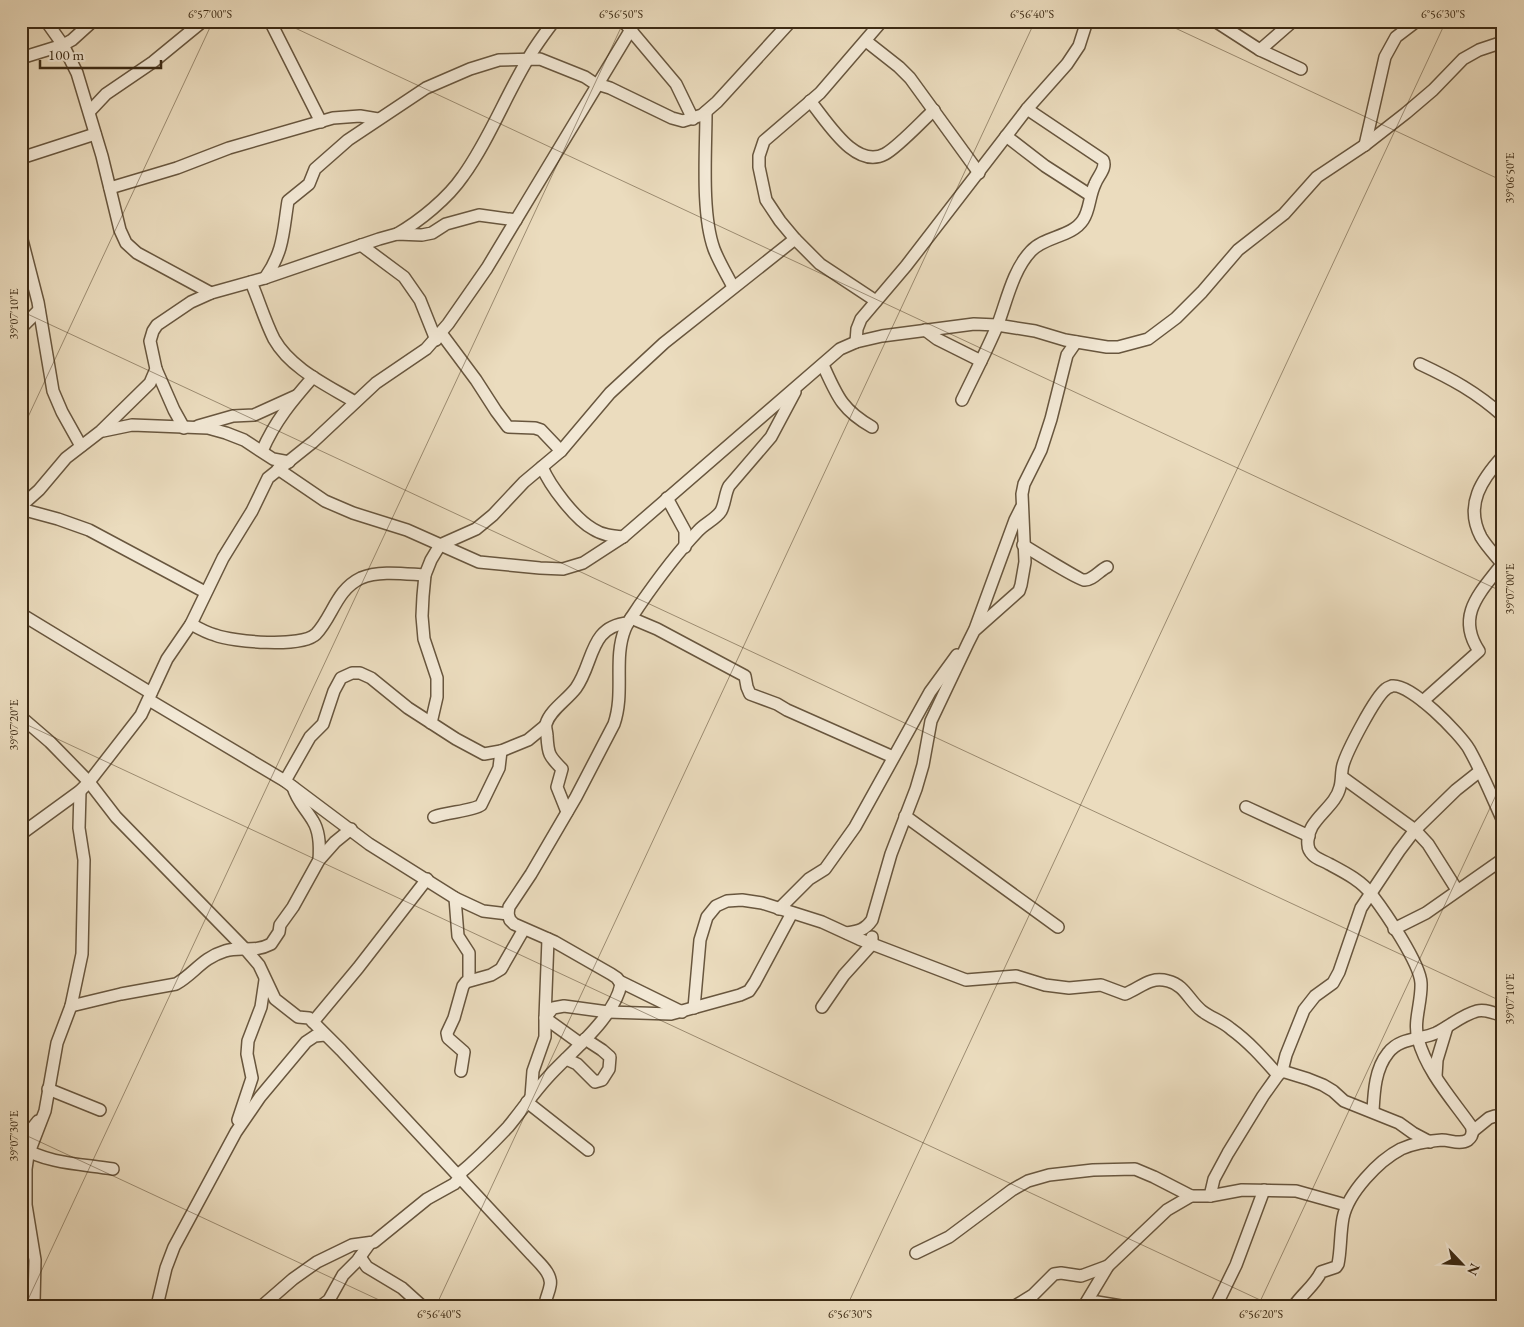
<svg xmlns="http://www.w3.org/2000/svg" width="1524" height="1327" font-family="'EB Garamond',serif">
  <rect width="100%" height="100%" fill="#ebdcbe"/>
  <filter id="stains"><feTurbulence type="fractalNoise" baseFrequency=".004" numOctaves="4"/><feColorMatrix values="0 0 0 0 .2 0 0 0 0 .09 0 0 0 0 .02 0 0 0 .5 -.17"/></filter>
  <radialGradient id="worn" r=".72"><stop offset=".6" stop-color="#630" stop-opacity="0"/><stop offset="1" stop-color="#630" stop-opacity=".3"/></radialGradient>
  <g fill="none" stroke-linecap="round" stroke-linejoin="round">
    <!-- minor casing -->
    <g stroke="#68563e" stroke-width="14">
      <g id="minor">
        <polyline points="46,21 63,45 77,73 102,156 120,230 126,243 137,253 211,293"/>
        <polyline points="270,21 321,122"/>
        <polyline points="623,21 676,84 693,119"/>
        <polyline points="1215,21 1260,50 1301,69"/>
        <polyline points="866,41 899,67 910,78 979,173"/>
        <polyline points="1260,50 1293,21"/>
        <polyline points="21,58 63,45 72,40 93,21"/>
        <polyline points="597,84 610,88 672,118 683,121 702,115 717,102 791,21"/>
        <path d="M810,101C827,121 855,170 885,154C898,147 922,121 934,110"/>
        <polyline points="90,111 106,94 153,62 203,21"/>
        <path d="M706,112C706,151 701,213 714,249C719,262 727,275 733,287"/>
        <polyline points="1006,136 1045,166 1090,195"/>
        <polyline points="1365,145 1385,57 1396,37 1417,21"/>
        <polyline points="21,158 95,134"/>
        <polyline points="110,188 177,168 229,148 333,118 360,116 378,119"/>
        <path d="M397,234C420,221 448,198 463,176C489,140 505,97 528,59C535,46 545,33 554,21"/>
        <polyline points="21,236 38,302 53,391 62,412 81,446"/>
        <polyline points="361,245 404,277 420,300 436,340"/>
        <path d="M265,278C284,251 283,232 288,201L309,184L315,169L348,140L426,88L470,69L499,60L540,59L585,77L597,85"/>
        <path d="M251,282C259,301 265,321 274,339C291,369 327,385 355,402"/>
        <polyline points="876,301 820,264 795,239 780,221 766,200 759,167 759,156 764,141 820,93 882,21"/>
        <polyline points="21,327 24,325 39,310"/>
        <polyline points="925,330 937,339 981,361"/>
        <polyline points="441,333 476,380 496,411 508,427 535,428 541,430 561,451"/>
        <polyline points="856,342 857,329 861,319 906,266 1027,109 1067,64 1079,46 1087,21"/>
        <path d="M1420,364C1452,379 1476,392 1503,416"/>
        <path d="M823,365C837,396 842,410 872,427"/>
        <polyline points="156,369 174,410 184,428"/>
        <path d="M962,400C974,375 987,350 998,324C1007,300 1013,270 1031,251C1045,236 1072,237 1083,220C1090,210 1089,196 1095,184C1098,176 1107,168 1103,160L1027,109"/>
        <polyline points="198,426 233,416 254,415 296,396"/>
        <polyline points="103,431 132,425 208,428 226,433 244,440 273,459 289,462"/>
        <path d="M262,451C275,421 292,401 313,377"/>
        <path d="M1503,456C1482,479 1464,505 1481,537C1487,547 1496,556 1503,565"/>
        <path d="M542,467C550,486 575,519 593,529C602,535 612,536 623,537"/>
        <polyline points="278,469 325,501 353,513 407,530 479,562 540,568 563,569 583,563 623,537 840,349 856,342 882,336 974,324 997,325 1035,331 1065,340 1107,347 1118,347 1148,339 1176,318 1202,292 1238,250 1284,214 1317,177 1365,145 1406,113 1433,90 1463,59 1479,50 1503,42"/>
        <polyline points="667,498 685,531 685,547"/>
        <polyline points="21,506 39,490 66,458 101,431 150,383 156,369 150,341 153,331 157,325 191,302 211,293 265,278 379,239 397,234 422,235 432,233 446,224 479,215 516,220"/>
        <polyline points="21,509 58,519 89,530 205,592"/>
        <path d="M1023,545C1031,550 1080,580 1084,580C1092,581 1100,570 1107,567"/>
        <polyline points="21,614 151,693"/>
        <polyline points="631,618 657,629 745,676 747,687 750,694 777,704 787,710 893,757"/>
        <path d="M191,624C198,628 207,633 215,635C233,642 302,648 316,634C333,616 336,590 361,578C379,570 406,574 425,575"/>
        <polyline points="975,629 1015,520 1021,508"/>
        <polyline points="149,700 285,781 369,844 455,898 483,911 508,914"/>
        <path d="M1423,701L1479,651C1455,615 1481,592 1502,564"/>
        <path d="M21,717L50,742L89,782L116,817L247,951L259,965L275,999L298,1017L309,1018L341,1050L532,1255C539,1263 553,1274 550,1286C549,1293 545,1299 545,1306"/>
        <polyline points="431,723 437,697 437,678 424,639 422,616 423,596 425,575 431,560 440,545 476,529 493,515 524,482 561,451 610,393 664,343 795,239"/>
        <polyline points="1342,777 1415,830 1428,844 1457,890"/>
        <polyline points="285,781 310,737 323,724 334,691 341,678 352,673 360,673 371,678 408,708 456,739 484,754 501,751 528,740 545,726"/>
        <path d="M293,787C297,801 306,809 313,821C320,832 320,847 319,860"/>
        <polyline points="1246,807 1309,836"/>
        <path d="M567,812L557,787L562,769C549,756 548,754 547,736C547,732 545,728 546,724C550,710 567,700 576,688C594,663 589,626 628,623"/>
        <polyline points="905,816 1058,927"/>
        <path d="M434,817C447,812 473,811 481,805L499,768L501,751"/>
        <polyline points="21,834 80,791 89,782 141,715 167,659 191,624 223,558 252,511 268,478 313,442 376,383 426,349 448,324 487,268 636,21"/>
        <polyline points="455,898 458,936 469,953 469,980"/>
        <polyline points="779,909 809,879 825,869 855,827 930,692 957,655"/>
        <polyline points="1394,929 1426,913 1503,859"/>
        <path d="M847,933C859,931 865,930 872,920L891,854L916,789L923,765L931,721L968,643L974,631L1019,591L1021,585L1025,562L1022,494L1024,484L1041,450L1051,419L1067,355L1076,342"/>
        <polyline points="548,939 545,1018 581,1044"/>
        <polyline points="619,981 682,1012"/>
        <path d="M71,1006L121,994L176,984C194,974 202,958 225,951C240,946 254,953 271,944L279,932L280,925L293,907L319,860L335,842L351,829"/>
        <polyline points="822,1007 844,975 872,944 872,937"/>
        <path d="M694,1008L700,940L707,917L716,906L727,901L742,900L762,903L822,922L859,939L966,980L1016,976L1045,985L1069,988L1101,985L1125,994C1141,988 1149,976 1168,981C1185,985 1189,1001 1202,1011C1211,1018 1222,1021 1231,1029C1249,1042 1263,1058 1278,1075"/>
        <polyline points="313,1022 358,968 427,879"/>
        <polyline points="566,1059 577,1064 595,1082 602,1080 609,1069 610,1057 602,1050 585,1039"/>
        <polyline points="461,1071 464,1052 448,1038 447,1033 454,1018 463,986 466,982 491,975 501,969 524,929"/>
        <polyline points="1282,1071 1286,1055 1304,1010 1315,996 1333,983 1339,972 1361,908 1399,851 1415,830 1456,790 1480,771"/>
        <polyline points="1436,1076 1437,1060 1447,1027"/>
        <polyline points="48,1089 100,1110"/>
        <polyline points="531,1097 533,1071 545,1037 545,1018 553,1008 564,1006 608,1012 671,1014 740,995 749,991 755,982 792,913"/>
        <polyline points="527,1102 588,1150"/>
        <path d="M1373,1111C1374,1092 1375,1069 1388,1053C1400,1037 1421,1040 1436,1033C1450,1026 1462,1015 1477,1011C1485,1009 1495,1013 1503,1016"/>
        <polyline points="238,1120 252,1078 247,1054 248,1041 261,1007 265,980"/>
        <polyline points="1473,1131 1489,1118 1495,1116 1503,1119"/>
        <polyline points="21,1136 30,1131 38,1121"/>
        <path d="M21,1147C48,1164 83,1164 113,1169"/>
        <path d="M458,1175C476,1160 492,1144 508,1127C522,1110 534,1092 549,1076C571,1052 615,1017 621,984L617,978L611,974L555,942L514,924L510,920L508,914L509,907L531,874L576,797L614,724C625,692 613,659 625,629C628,621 634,614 639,606C657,580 676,554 698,531C704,524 716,519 721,511C725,504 725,493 729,486L771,437L795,392"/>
        <polyline points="1210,1196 1214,1179 1228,1153 1263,1096 1278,1075 1282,1071 1308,1079 1323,1085 1333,1091 1344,1101 1399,1123 1413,1133 1430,1142"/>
        <polyline points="916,1253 949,1237 1012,1190 1028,1181 1049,1175 1093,1170 1135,1169 1154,1177 1191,1196"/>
        <polyline points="360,1257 367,1267 402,1288 422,1306"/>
        <polyline points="1084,1305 1097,1302 1121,1306"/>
        <polyline points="36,1306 34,1302 35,1260 26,1205 26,1169 28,1155 45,1111 57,1043 71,1006 82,954 84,860 79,828 80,791"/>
        <polyline points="157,1306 166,1268 174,1247 236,1132 260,1097 306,1042 315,1036 325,1035"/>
        <polyline points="262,1306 293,1279 317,1262 352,1245 374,1242 427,1199 454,1184 461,1177"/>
        <polyline points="321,1306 329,1300 343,1275 357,1261 370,1243"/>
        <polyline points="1015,1306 1033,1295 1054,1274 1061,1273 1081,1276 1108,1266"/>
        <polyline points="1084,1306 1108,1266 1167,1210 1191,1196 1210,1196 1242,1190 1296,1191 1346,1205"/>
        <polyline points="1216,1306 1236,1265 1264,1190"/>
        <path d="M1294,1306C1302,1294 1315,1285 1321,1272L1336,1267L1338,1264C1341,1250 1340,1234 1343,1218C1348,1193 1378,1161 1401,1149C1414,1143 1427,1141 1442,1140C1450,1140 1460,1145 1468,1140C1473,1136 1473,1131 1471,1126C1452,1099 1427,1072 1418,1039C1413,1021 1422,1002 1421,983C1420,963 1385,912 1372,895C1362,881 1344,872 1329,864C1324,861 1317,859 1313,855C1310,852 1308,849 1308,845C1305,820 1335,809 1340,787C1342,780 1341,772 1343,765C1347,751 1375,697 1386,689C1388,687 1390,687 1392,686C1411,683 1460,734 1469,749C1482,772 1492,797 1503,821"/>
      </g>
    </g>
    <!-- minor -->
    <use href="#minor" stroke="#f2e8d5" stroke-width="11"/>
  </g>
  <!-- ticks -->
  <path fill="none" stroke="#3c2a14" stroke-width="1" stroke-opacity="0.45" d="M280,21L1503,592M1160,21L1503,181M21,311L1503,1002M21,432L213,21M21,722L1273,1306M21,1133L392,1306M25,1306L624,21M436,1306L1035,21M847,1306L1446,21M1258,1306L1503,780"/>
  <!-- margin -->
  <rect width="1524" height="1327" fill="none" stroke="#ebdcbe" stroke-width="55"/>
  <!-- north arrow -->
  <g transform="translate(1462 1264) rotate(115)" stroke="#f2e8d5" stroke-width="4" paint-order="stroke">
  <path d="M0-4L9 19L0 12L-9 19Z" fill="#3c2a14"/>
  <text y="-8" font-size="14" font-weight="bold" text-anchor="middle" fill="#3c2a14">N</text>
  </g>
  <!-- scale -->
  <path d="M40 60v8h121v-8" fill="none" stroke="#3c2a14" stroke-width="2.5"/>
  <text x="48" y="60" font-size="15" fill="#3c2a14" stroke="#f2e8d5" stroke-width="4" paint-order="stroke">100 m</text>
  <rect x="28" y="28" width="1468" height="1272" fill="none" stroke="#3c2a14" stroke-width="2"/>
  <g font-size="12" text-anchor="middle" fill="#3c2a14">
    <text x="210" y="18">6°57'00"S</text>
    <text x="621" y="18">6°56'50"S</text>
    <text x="1032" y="18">6°56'40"S</text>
    <text x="1443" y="18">6°56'30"S</text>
    <text transform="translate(1510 178) rotate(-90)" y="4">39°06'50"E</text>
    <text transform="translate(14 314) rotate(-90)" y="4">39°07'10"E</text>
    <text transform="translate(1510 589) rotate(-90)" y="4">39°07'00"E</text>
    <text transform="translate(14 725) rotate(-90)" y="4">39°07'20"E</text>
    <text transform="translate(1510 999) rotate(-90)" y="4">39°07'10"E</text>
    <text transform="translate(14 1136) rotate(-90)" y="4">39°07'30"E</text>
    <text x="439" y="1318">6°56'40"S</text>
    <text x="850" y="1318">6°56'30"S</text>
    <text x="1261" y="1318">6°56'20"S</text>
  </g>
  <rect width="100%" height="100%" filter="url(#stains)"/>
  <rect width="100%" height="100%" fill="url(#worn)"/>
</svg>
